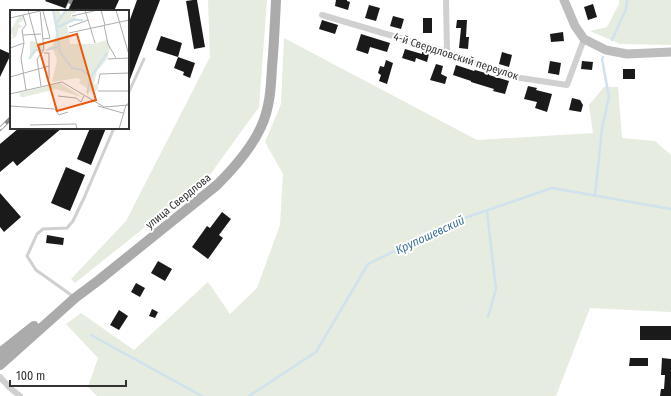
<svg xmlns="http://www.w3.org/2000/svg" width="671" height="396" font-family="'Fira Sans Condensed',sans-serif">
  <rect width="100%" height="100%" fill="#fff"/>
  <!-- green -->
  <g fill="#e6ecdf">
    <polygon points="208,0 267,0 259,107 209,176 75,283 71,279 126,221 210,57"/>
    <polygon points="619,0 671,0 671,45 620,44 590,31 607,27 619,4"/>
    <polygon points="284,38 477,140 593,133 589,105 604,87 618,87 622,138 655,141 671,155 671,312 590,308 556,396 97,396 88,387 98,358 66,324 81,313 134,350 208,282 230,314 257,288 280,225 283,174 265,142 281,104"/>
  </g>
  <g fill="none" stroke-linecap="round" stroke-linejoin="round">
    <!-- stream -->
    <g stroke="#cfe2ee" stroke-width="2.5">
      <polyline points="612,40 626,9 627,0"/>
      <polyline points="595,196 602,128 609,97 602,59 603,57"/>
      <polyline points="487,211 496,289 488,317"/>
      <polyline points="91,335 202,396"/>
      <polyline points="249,396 316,352 368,264 456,221 552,188 671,209"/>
    </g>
  </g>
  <!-- building -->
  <g fill="#1a1a1a">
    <polygon points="46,0 119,0 114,11 70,11 70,10 45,1"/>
    <polygon points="137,0 160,0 129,82 128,25"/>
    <polygon points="193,0 197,0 205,47 194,49 186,1"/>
    <polygon points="336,0 347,0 347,1 350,2 348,10 335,6"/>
    <polygon points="593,4 597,17 588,20 584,7"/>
    <polygon points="369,5 380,8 376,21 365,18"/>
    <polygon points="393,16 404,19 401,29 390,26"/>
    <rect x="423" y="18" width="9" height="15"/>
    <polygon points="322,20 338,25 335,34 319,29"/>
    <polygon points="457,20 467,20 466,37 469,37 468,49 459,48 461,28 456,28"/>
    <polygon points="563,32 564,41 551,42 550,34"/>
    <polygon points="361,34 390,43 387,52 370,47 368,54 356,50"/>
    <polygon points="161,36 182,43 178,57 156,50"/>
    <polygon points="0,49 11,54 0,77"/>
    <polygon points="405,49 422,54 422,52 429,54 427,62 416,58 415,62 402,58"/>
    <polygon points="502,52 512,55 509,67 499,64"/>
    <polygon points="178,57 195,63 190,78 183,75 184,72 174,68"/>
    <polygon points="386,60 393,63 387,84 379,81 381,75 378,73 380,66 384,67"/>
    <polygon points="550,61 561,63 559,75 548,73"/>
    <polygon points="582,61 593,62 592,70 581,69"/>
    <polygon points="436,64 443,66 441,74 447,77 445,84 430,80"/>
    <polygon points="456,65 474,71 475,70 489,74 489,75 509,81 505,94 493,91 494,89 471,82 471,81 453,75"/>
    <rect x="623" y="69" width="12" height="10"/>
    <polygon points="528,86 537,88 536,90 552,94 547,112 535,108 537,102 524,99"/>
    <polygon points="572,98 580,100 583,105 581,112 569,110"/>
    <polygon points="19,128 62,128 17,166 13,161 0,172 0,144"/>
    <polygon points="90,128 106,128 91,165 77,159"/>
    <polygon points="66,167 85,175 70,211 51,203"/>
    <polygon points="0,193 21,217 4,232 0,227"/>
    <polygon points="222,212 231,219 219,235 223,238 208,259 192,247 207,226 210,228"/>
    <polygon points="47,235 64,238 63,245 46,243"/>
    <polygon points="158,261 172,269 165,281 151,273"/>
    <polygon points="136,283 145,288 140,297 131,292"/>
    <polygon points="152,309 158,312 155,318 149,316"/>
    <polygon points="119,310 128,316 119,330 110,325"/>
    <rect x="640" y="326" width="31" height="14"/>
    <polygon points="630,358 648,358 648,366 629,366"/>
    <polygon points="662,358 671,359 671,396 660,396 661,389 664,389 665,375 661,375"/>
  </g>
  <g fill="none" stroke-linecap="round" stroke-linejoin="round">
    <!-- lane -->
    <g stroke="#d0d0d0" stroke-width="3">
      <polyline points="128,94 144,59"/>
      <polyline points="74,297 36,270 27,256 37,234 43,229 67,228 73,221 84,198 114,128"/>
    </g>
    <!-- street -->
    <g stroke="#d0d0d0" stroke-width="6">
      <polyline points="446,0 447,52"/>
      <polyline points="322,15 447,52 514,77 567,85 584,39"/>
      <polyline points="0,377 10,388 20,396"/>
    </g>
    <!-- secondary -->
    <polyline stroke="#bdbdbd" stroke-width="9" points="564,0 575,26 584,39 606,50 627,54 671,52"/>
    <!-- primary -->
    <g stroke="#ababab" stroke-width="10">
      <polyline points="0,353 34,326"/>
      <path d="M0,365L75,298L99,280L217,185C234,168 251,149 261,127C270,108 271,87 272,67C274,45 275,22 276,0"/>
    </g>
    <!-- rail casing -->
    <g stroke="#888" stroke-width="4">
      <g id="rail">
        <polyline points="66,11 71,0"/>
        <polyline points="0,129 11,118"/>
      </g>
    </g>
    <!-- rail -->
    <use href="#rail" stroke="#fff" stroke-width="2.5" stroke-dasharray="8" stroke-linecap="butt"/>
  </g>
  <g text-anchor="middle" stroke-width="4" stroke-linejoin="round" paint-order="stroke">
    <!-- street labels -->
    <g font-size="11" fill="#333" stroke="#fff">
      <text transform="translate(456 56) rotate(18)" y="4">4-й Свердловский переулок</text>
      <text transform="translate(178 201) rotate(-39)" y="4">улица Свердлова</text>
    </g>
    <!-- water labels -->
    <g font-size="12" font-style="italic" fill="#3f7597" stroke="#fff">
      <text transform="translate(430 235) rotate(-25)" y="4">Крупошевский</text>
    </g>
  </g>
  <!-- overview -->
  <g transform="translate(10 10)">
    <rect width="119" height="119" fill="#fff"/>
    <path d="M42,0H49L51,5L55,0H65L66,3L61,4V7L66,6L65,8L74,10H67L57,14L60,34H84L77,36L97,30L100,38L97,49L87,61L84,74H88V80L79,82L77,86V78L69,73L71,70L68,68L42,72L47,50L43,39L38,38L43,36L46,24ZM9,6H13L14,9L8,14L14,17L9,18L6,27L0,29L3,26L0,21ZM20,31L32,33L33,39L25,43L20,50ZM50,73L72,87L46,79L14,87H11L9,83Z" fill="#e6ecdf"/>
    <path fill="none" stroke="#cfe2ee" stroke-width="2" d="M43,0L46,13M56,0L46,14L50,42L62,58L72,60L81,67L77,83M48,17L63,10H73M36,40L48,37M19,49L25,40H33M81,67L97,43"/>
    <path fill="none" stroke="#adadad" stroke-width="1" d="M18,0L27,34M30,0L34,40L27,49L31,76M75,0L85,33M91,0L95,15M106,0L119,45M33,1L40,28L33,29M13,5L16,15L12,20L14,33L11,48L16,80M62,6L88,0M0,8L30,1M94,15L98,34L106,48M59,17L78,10M59,23L119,10M13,25L31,24M0,38L14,33M34,43H39V69M98,49L119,48M0,67L39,56M88,74L90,64L119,63M88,81H119M0,84L52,72L94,97L119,95M48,86L66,88L71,92L74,86M0,96L45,99L49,105L58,102M88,96L113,103M20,115L66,114L67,119M109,119L116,95L119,93"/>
    <path fill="#e8590c" fill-opacity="0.15" stroke="#e8590c" stroke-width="2" d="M67,24L86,90L47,101L28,35Z"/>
    <rect width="119" height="119" fill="none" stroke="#333" stroke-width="2"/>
  </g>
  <!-- scale -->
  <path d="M10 380v6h116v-6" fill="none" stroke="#333333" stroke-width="2"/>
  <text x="16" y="380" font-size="12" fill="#333333" stroke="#ffffff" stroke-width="3" paint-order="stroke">100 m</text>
</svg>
